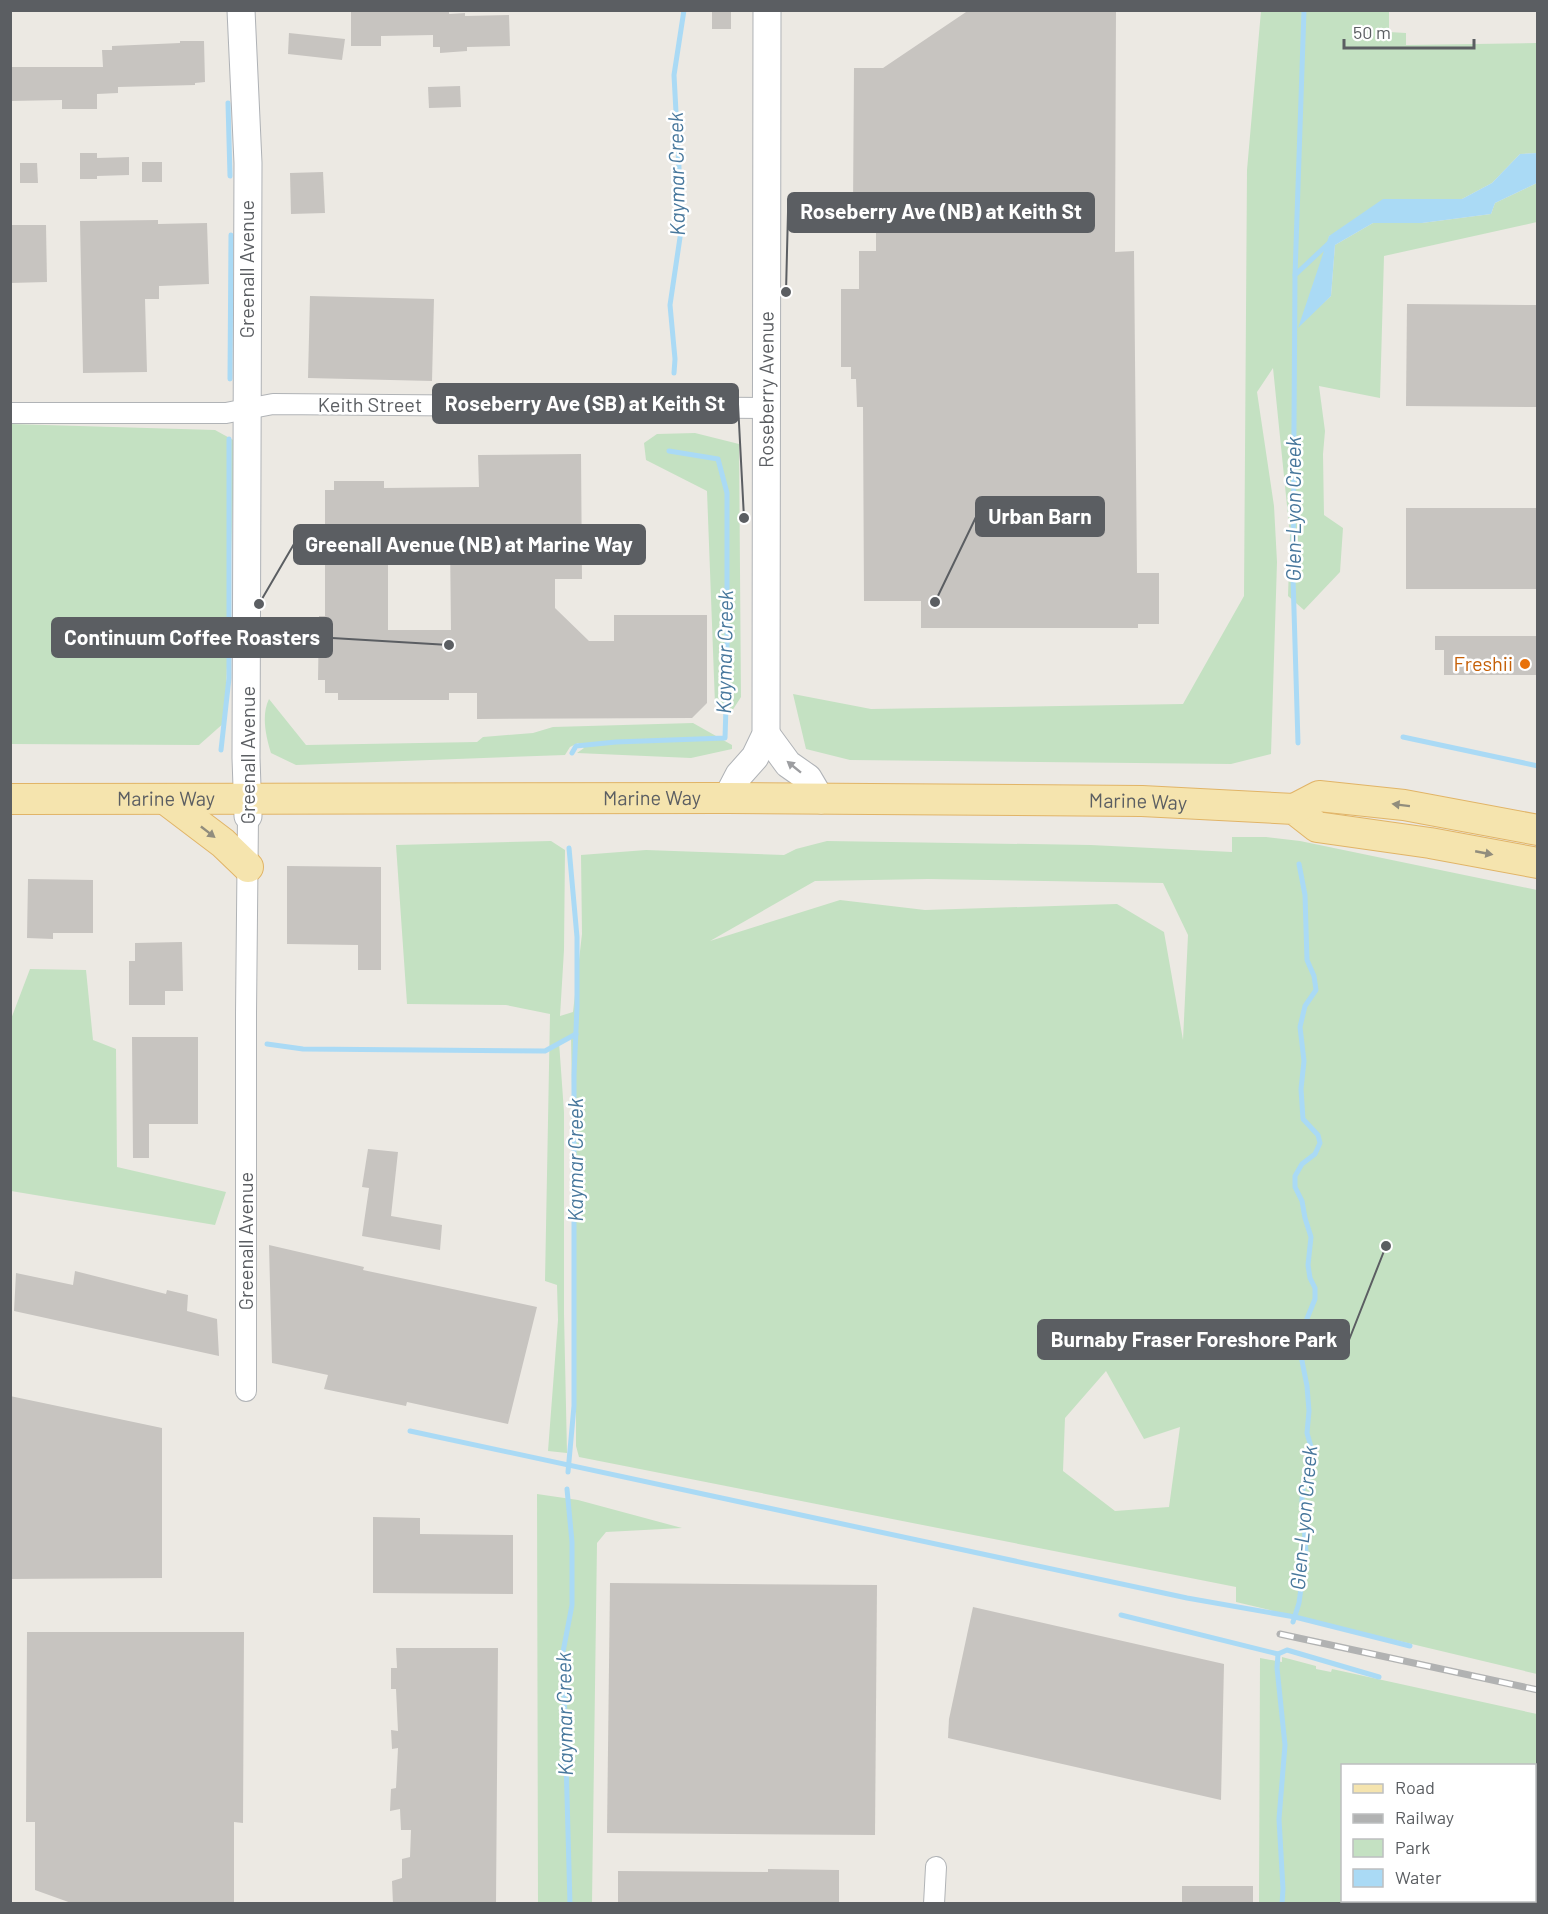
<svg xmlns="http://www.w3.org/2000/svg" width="1548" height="1914" font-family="Barlow,sans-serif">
  <rect width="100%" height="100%" fill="#ece9e3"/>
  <!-- green -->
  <g fill="#c4e1c2" fill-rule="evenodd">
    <polygon points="1261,11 1389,11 1389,32 1406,33 1406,45 1537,43 1537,153 1520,154 1492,183 1462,199 1437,199 1329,236 1320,306 1331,296 1335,245 1373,223 1422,223 1491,214 1495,203 1537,183 1537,222 1384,256 1380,398 1319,386 1325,431 1323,454 1324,515 1343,528 1340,572 1304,610 1288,596 1290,535 1273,368 1257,392 1274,506 1277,562 1271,754 1231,764 850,760 806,749 793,694 871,709 1183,704 1244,596 1247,170"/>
    <polygon points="11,424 215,430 235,441 225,722 199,745 11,744"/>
    <polygon points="695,433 739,444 741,697 732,711 715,704 707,491 646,460 644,443 657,434"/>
    <path d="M269,699L306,745L477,742L483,737L533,733L553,727L693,723L732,745V749L691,758L577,753L584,748L578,743L570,747L565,755L296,765L271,753C266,737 261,715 269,699Z"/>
    <path d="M1232,837H1266L1300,841L1537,890V1674L1236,1602V1587L579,1457L576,1446V1303L571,1037L559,1042L564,1112V1314L567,1453L548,1451L558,1320L557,1285L545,1281L550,1014L506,1005L407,1004L396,845L551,841L565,850L564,950L560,1016L573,1012L582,934L581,855L646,850L784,855L796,849L827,841L1091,845L1232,852ZM928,879L1163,883L1188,935L1183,1040L1164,932L1117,904L925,910L840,900L710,941L815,881ZM1106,1371L1144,1439L1180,1427L1169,1507L1115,1511L1063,1471L1065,1418Z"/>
    <polygon points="30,969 86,970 93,1040 116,1049 117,1167 226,1192 215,1225 11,1191 11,1019"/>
    <polygon points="537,1494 578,1500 682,1528 606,1532 597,1543 592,1903 538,1903"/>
    <path d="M1282,1657L1316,1666V1669L1331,1672L1332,1669L1537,1714V1903H1259L1260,1658L1282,1662ZM1342,1766H1534V1900H1342Z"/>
  </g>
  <!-- water -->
  <polygon fill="#aadaf5" points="1537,153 1537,183 1495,203 1491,214 1422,223 1373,223 1335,245 1331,296 1298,328 1329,236 1383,199 1462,199 1492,183 1520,154"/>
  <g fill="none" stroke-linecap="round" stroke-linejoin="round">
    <!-- stream -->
    <g stroke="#aadaf5" stroke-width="5">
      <polyline points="228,103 230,176"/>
      <polyline points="1295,275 1304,10"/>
      <polyline points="674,373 675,359 670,305 682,224 674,75 684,10"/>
      <polyline points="230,379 231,235"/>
      <polyline points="1403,737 1538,766"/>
      <polyline points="1298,743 1293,577 1295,275 1329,243"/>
      <polyline points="221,750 229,678 229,439"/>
      <polyline points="572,753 576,746 616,742 725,738 727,675 727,493 718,459 669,451"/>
      <polyline points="267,1044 303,1049 545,1051 576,1034"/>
      <polyline points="410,1431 1187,1598 1295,1617 1410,1646"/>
      <polyline points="568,1472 574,1406 574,1075 577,1007 577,937 569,848"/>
      <polyline points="567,1489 572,1542 572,1605 563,1652 570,1904"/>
      <polyline points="1121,1615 1278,1654"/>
      <polyline points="1293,1622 1299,1603 1306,1552 1302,1500 1303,1488 1314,1457 1307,1433 1309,1411 1307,1386 1300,1351 1304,1326 1315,1299 1315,1288 1310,1278 1308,1265 1311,1237 1305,1218 1302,1201 1295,1187 1295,1176 1302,1164 1315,1154 1320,1143 1318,1135 1303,1119 1301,1089 1304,1061 1300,1027 1305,1006 1316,990 1314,976 1307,960 1305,895 1299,864"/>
      <polyline points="1282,1904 1283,1889 1279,1819 1285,1745 1277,1668 1278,1654 1287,1650 1379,1677"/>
    </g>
  </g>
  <!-- building -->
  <g fill="#c7c4c0" fill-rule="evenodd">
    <polygon points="367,10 449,10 449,14 465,13 465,16 509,15 510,46 467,47 467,51 440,53 440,47 433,47 433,35 381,36 381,46 351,46 351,12"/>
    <rect x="712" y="10" width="19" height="19"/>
    <polygon points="969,10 1116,10 1115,252 1134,251 1137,573 1159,573 1159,624 1138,624 1138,628 921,628 921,601 864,601 863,407 857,407 856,379 851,379 851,367 841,367 841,289 859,289 859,251 876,251 876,206 853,206 854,68 883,68"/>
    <polygon points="289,33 345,39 342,60 288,54"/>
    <polygon points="180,41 204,41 205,82 195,83 195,85 118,87 118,93 97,94 97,109 62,109 62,100 10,101 10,67 103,67 102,50 112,50 112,46 180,43"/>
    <polygon points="460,86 461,107 429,108 428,87"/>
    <polygon points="80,153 97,153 97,158 129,157 129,175 97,176 97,179 80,179"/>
    <rect x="142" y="162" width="20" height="20"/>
    <polygon points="20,163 37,163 38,183 20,183"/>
    <polygon points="323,172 325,213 291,214 290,173"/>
    <polygon points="158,220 158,224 207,223 209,284 159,286 159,299 145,299 147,372 83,373 80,221"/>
    <polygon points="10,225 46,225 47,282 10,283"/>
    <polygon points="310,296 434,299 432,381 308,378"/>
    <polygon points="1407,304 1538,305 1538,407 1406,406"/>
    <path d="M581,454L582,579H555V608L589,641H614V615H707V703L692,718L477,719V693H449V700H338V693H325V680H318L319,616H325V490H334V481H384V488L479,487L478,455ZM388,540H450L451,630H388Z"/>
    <rect x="1406" y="508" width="132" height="81"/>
    <polygon points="1435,636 1538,636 1538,675 1444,675 1444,650 1435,650"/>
    <polygon points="287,866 381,867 381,970 358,970 358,945 287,944"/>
    <polygon points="28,879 93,880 93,933 53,933 53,939 27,938"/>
    <polygon points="182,942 183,991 165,991 165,1005 129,1005 129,961 135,961 135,943"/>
    <polygon points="132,1037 198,1037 198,1124 149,1124 149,1158 133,1158"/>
    <polygon points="368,1149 398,1152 391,1216 442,1225 440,1250 362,1236 369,1188 362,1187"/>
    <polygon points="269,1245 364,1267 363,1270 537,1307 508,1424 407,1402 406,1406 324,1389 328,1375 272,1363"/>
    <polygon points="75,1271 166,1294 167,1290 188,1295 187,1311 217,1319 219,1356 14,1311 16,1273 73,1285"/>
    <polygon points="10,1396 162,1428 162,1578 10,1579"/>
    <polygon points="373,1517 420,1518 420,1534 513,1535 513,1594 373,1593"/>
    <polygon points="610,1583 877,1585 875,1835 607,1833"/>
    <polygon points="973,1607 1224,1664 1221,1800 948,1738 949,1719"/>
    <polygon points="27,1632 244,1632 243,1823 234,1822 234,1904 74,1904 35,1890 35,1822 26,1822"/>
    <polygon points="396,1648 498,1648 496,1904 393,1904 392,1881 402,1878 402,1859 410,1857 411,1830 401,1830 400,1809 390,1811 391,1789 396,1788 398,1748 392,1749 391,1730 398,1731 396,1689 391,1689 391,1668 397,1668"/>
    <polygon points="768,1869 839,1870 839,1904 618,1904 618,1871 768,1872"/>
    <rect x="1182" y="1886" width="71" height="18"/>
  </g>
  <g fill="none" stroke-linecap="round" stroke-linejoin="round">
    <!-- street casing -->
    <g stroke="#b0b3b6" stroke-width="22">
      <g id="street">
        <polyline points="10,413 226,413 273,404 766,408"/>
        <polyline points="246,1391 246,1013 248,816"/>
        <polyline points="934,1904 936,1867"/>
      </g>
    </g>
    <!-- secondary casing -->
    <g stroke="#afb2b6" stroke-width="29">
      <g id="secondary">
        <polyline points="241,10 248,163 246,758 248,816"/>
        <polyline points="766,734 788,764 808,778 821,800"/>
        <path id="s1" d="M727,798L739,775L755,757L766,734L767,10"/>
      </g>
    </g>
    <!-- primary casing -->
    <g stroke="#e1b467" stroke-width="32">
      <g id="primary">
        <path id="s2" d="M10,799L727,798L1142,801L1294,809L1317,827L1430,843L1538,863"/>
        <polyline points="165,799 223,843 248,867"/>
        <polyline points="1294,809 1319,796 1404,805 1538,830"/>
      </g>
    </g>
    <!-- street -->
    <use href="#street" stroke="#fff" stroke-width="20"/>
    <!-- secondary -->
    <use href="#secondary" stroke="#fff" stroke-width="27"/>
    <!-- primary -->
    <use href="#primary" stroke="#f5e4ae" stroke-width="30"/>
    <!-- rail casing -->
    <g stroke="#b1b2b2" stroke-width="7">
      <polyline id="rail" points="1280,1634 1538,1690"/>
    </g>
    <!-- rail -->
    <use href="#rail" stroke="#fff" stroke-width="4.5" stroke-dasharray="14" stroke-linecap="butt"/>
  </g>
  <!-- one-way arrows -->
  <defs><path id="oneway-solid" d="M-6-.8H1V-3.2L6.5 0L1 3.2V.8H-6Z" transform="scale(1.5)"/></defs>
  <use fill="#9d9ea1" href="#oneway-solid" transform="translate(794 767) rotate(-141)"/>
  <g fill="#918d7d">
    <use href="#oneway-solid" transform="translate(1401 805) rotate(-173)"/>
    <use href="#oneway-solid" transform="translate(208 832) rotate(38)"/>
    <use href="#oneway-solid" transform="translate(1484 853) rotate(11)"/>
  </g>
  <!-- markers -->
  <circle fill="#e8710a" stroke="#fff" stroke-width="2" cx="1525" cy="664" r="6"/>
  <g text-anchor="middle" stroke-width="5" stroke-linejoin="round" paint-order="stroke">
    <!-- street labels -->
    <g font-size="20" fill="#5b5e62" stroke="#fff">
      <text transform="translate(247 269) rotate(-90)" y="7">Greenall Avenue</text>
      <text dy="7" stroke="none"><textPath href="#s1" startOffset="420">Roseberry Avenue</textPath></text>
      <text x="370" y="412">Keith Street</text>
      <text transform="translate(248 755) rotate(-90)" y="7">Greenall Avenue</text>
      <text dy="7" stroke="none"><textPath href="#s2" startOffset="156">Marine Way</textPath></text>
      <text dy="7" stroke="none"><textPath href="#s2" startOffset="642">Marine Way</textPath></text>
      <text dy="7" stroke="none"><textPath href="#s2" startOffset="1128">Marine Way</textPath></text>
      <text transform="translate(246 1241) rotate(-90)" y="7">Greenall Avenue</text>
    </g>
    <!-- food labels -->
    <g font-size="20" fill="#c56008" stroke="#fff" text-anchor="end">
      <text x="1513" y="671">Freshii</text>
    </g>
    <!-- water labels -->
    <g font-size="21" font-style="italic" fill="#47779c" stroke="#fff">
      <text transform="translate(677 174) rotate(-91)" y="7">Kaymar Creek</text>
      <text transform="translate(1294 509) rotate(-90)" y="7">Glen-Lyon Creek</text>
      <text transform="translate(725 652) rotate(-89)" y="7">Kaymar Creek</text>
      <text transform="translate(576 1160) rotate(-90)" y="7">Kaymar Creek</text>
      <text transform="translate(1304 1518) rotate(-85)" y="7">Glen-Lyon Creek</text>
      <text transform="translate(565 1714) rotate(-91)" y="7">Kaymar Creek</text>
    </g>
  </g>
  <!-- callouts -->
  <path fill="none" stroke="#5b5e62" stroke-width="2" d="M786 292L788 212M744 518L738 404M935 602L976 517M259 604L294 544M449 645L332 638M1386 1246L1349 1340"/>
  <g fill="#5b5e62" stroke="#fff" stroke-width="2">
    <circle cx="786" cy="292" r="6"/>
    <circle cx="744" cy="518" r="6"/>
    <circle cx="935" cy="602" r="6"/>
    <circle cx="259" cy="604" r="6"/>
    <circle cx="449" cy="645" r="6"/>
    <circle cx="1386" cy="1246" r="6"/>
  </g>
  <g fill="#5b5e62" stroke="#5b5e62" stroke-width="2">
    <rect x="788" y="193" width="306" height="39" rx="6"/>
    <rect x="433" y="384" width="305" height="39" rx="6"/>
    <rect x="976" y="497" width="128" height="39" rx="6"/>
    <rect x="294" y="525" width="351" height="39" rx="6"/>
    <rect x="52" y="618" width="280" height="39" rx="6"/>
    <rect x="1038" y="1320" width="311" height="39" rx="6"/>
  </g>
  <g font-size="21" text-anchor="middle" font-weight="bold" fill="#fff">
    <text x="941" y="219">Roseberry Ave (NB) at Keith St</text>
    <text x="585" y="411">Roseberry Ave (SB) at Keith St</text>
    <text x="1040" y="524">Urban Barn</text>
    <text x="469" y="552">Greenall Avenue (NB) at Marine Way</text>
    <text x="192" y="645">Continuum Coffee Roasters</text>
    <text x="1194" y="1347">Burnaby Fraser Foreshore Park</text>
  </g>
  <!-- border -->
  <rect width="1548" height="1914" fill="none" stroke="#5b5e62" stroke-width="24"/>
  <!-- legend -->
  <rect x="1341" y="1764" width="195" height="138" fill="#ffffff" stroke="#bdbfc0" stroke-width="1.5"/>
  <rect x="1353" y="1784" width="30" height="9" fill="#f5e4ae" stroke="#bdbfc0" stroke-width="1.5"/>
  <text x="1395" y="1794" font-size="18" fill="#5b5e62">Road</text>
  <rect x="1353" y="1814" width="30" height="9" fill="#b1b2b2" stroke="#bdbfc0" stroke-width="1.5"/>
  <text x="1395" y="1824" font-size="18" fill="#5b5e62">Railway</text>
  <rect x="1353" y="1839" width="30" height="18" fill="#c4e1c2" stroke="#bdbfc0" stroke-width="1.5"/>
  <text x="1395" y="1854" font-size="18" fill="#5b5e62">Park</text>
  <rect x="1353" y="1869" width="30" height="18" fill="#aadaf5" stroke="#bdbfc0" stroke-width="1.5"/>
  <text x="1395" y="1884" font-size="18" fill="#5b5e62">Water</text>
  <!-- scale -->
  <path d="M1344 39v9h130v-9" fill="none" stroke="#5b5e62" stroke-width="3"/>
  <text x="1353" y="39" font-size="18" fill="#5b5e62" stroke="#ffffff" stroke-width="4.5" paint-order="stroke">50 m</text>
</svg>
